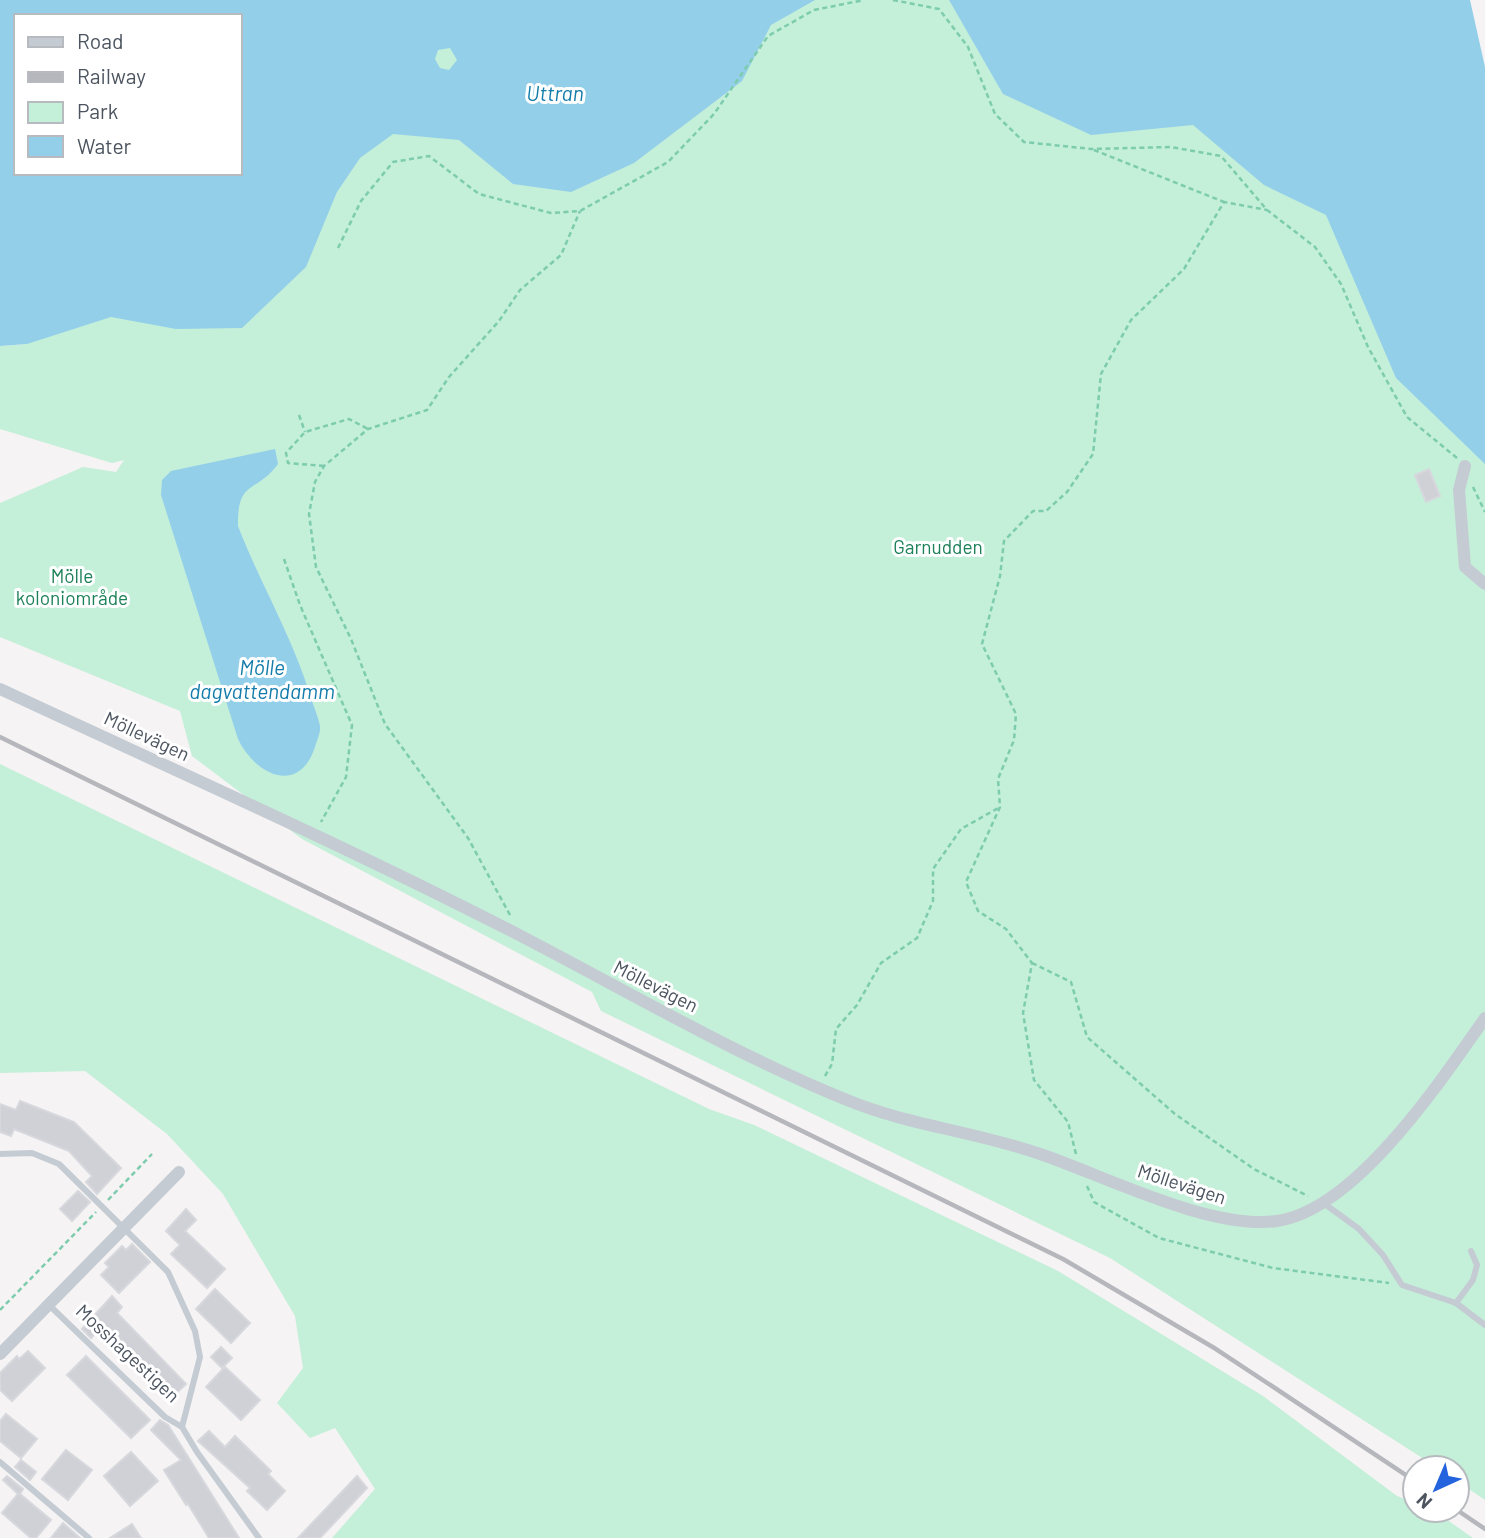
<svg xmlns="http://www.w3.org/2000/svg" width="1485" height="1538" font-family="Barlow,sans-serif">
  <rect width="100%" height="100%" fill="#f5f3f3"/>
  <!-- green -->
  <g fill="#c4efd9">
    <polygon points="590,0 1036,0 1485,234 1485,1500 1457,1481 1457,1468 1438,1468 1110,1258 601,1011 592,992 302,839 192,756 180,711 0,637 0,503 83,467 116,472 124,460 112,463 0,429 0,346 27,344 240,173 240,45"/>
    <polygon points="0,764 709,1109 754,1125 1058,1271 1263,1396 1397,1496 1415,1503 1415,1510 1433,1510 1473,1538 332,1538 375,1489 335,1428 310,1438 277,1403 303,1368 295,1316 223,1194 167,1134 85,1071 0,1073"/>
  </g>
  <!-- water -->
  <g fill="#94cfea" fill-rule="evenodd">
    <path d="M0,0H815L771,25L742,81L634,163L571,192L513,184L459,140L393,134L360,158L337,192L306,267L242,328L176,329L111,317L27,344L0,346ZM16,16H240V173H16ZM450,48L457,60L449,70L440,68L435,59L438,50Z"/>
    <polygon points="949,0 1470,0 1485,67 1485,464 1396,378 1326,215 1264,185 1193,125 1091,135 1003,94"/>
    <path d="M275,449L278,464C256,494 237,479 238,526C260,583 292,636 310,695C313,705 318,716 320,726C321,732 317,740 315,747C299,796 255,775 238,739L161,495L162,480L171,471Z"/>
  </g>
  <!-- building -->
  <g fill="#d0d1d6" stroke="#d7d8dd" stroke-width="2">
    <polygon points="1429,469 1440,496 1426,502 1415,475"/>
    <polygon points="20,1101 74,1122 121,1168 97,1194 86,1182 92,1176 69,1151 14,1129 11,1136 0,1132 0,1104 16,1110"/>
    <polygon points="78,1191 90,1202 72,1221 60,1209"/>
    <polygon points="186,1209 196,1220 185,1231 225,1269 207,1288 171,1254 180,1245 166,1231"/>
    <polygon points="132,1244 150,1262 119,1293 101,1275 109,1267 105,1263 122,1246 126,1250"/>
    <polygon points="215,1289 250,1323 231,1343 196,1309"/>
    <polygon points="112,1296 122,1307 117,1313 186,1384 168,1401 99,1330 91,1338 82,1329"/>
    <polygon points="221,1347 232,1358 222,1368 211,1357"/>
    <polygon points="28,1351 45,1368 12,1401 0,1390 0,1373 17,1356 19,1359"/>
    <polygon points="86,1356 150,1420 131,1438 67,1375"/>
    <polygon points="225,1367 260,1400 241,1420 206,1387"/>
    <polygon points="6,1414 37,1439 21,1458 0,1441 0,1421"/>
    <polygon points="160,1420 168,1425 239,1538 209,1538 188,1504 186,1505 164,1470 181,1460 151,1430"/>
    <polygon points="209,1431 225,1447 235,1436 271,1471 268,1474 285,1491 267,1510 247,1491 250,1488 198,1441"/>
    <polygon points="66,1450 92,1470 68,1500 42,1479"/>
    <polygon points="131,1452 158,1481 130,1506 104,1476"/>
    <polygon points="21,1460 36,1472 30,1480 15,1467"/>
    <polygon points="7,1476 23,1489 20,1494 51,1520 36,1538 31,1538 2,1513 18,1494 3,1480"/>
    <polygon points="357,1476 367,1488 320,1538 298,1538"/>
    <polygon points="63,1523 80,1538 51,1538"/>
    <polygon points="132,1524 141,1538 110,1538"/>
  </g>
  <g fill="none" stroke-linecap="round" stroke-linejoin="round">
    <!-- path -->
    <g stroke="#7dccad" stroke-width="2.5" stroke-dasharray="5 3.5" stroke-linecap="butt">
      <polyline points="893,0 939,9 968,47 995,114 1024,142 1091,149 1171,147 1221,156 1267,210 1315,247 1341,284 1368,347 1407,417 1457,458"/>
      <polyline points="1094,150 1224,202"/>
      <polyline points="338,248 361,201 393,162 429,156 479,194 551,213 580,211 668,162 714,114 768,36 814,10 864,0"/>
      <polyline points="299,415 305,432"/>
      <polyline points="324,466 288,463 286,453 305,432 349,419 368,429"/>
      <polyline points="1473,487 1485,512"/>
      <polyline points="284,559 300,605 352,725 346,777 321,822"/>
      <polyline points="510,915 468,838 385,724 351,639 316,567 309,514 315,482 324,466 368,429 427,410 449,377 499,321 520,290 561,255 580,211"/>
      <polyline points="1032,963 1071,982 1087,1037 1175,1114 1254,1169 1308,1196"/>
      <polyline points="825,1076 832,1064 836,1029 857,1005 881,963 917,938 933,901 933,869 961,829 1000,807"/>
      <polyline points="1076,1154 1068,1122 1034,1080 1023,1013 1032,963 1006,929 978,911 966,882 1000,807 998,779 1014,740 1016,714 982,644 1000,576 1004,541 1033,511 1046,511 1067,492 1093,454 1101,374 1131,320 1184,269 1224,202 1267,210"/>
      <polyline points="1087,1186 1094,1202 1159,1238 1273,1268 1389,1283"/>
      <polyline points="108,1200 152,1154"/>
      <polyline points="0,1310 96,1212"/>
    </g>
    <!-- service -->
    <g stroke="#c4cbd3" stroke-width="6">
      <polyline points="0,1154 32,1153 59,1164 168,1272 195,1331 200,1357 182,1427"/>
      <polyline points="1322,1202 1359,1229 1383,1255 1402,1285 1456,1303 1485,1325"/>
      <polyline points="1456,1303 1473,1280 1477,1265 1471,1251"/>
      <polyline points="49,1305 165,1417 182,1427 197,1452 259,1538"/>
      <polyline points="0,1462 89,1538"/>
    </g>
    <!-- minor -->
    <g stroke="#c4cbd3" stroke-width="12">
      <polyline points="1465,466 1459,490 1465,567 1485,584"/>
      <path d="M0,689C174,770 350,848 521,936C629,992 734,1054 847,1100C910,1126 979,1132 1043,1155C1107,1177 1210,1230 1277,1221C1356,1210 1442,1079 1485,1018"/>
      <polyline points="0,1354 179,1172"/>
    </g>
    <!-- rail -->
    <g stroke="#b5b7bc" stroke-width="4.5">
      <polyline points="0,737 1063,1259 1216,1349 1415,1481"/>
      <polyline points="1457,1510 1485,1529"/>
    </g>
  </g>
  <g text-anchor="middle" stroke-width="6" stroke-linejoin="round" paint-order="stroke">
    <!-- park labels -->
    <g font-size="19" fill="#1c8058" stroke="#fff">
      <text x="938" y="554">Garnudden</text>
      <text x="72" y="583">Mölle<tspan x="72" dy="22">koloniområde</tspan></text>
    </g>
    <!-- street labels -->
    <g font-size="19" fill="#4b545f" stroke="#fff">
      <text transform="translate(147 736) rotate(25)" y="7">Möllevägen</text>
      <text transform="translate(656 986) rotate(27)" y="7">Möllevägen</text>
      <text transform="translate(1182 1184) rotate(18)" y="7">Möllevägen</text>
      <text transform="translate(128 1353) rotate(43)" y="7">Mosshagestigen</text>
    </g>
    <!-- water labels -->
    <g font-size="21" font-style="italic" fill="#137caa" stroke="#fff">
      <text x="555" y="101">Uttran</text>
      <text x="262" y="675">Mölle<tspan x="262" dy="24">dagvattendamm</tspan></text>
    </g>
  </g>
  <!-- legend -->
  <rect x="14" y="14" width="228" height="161" fill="#ffffff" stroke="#b7bbbf" stroke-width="2"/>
  <rect x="28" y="37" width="35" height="10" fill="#c4cbd3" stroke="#b7bbbf" stroke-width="2"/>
  <text x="77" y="49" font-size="21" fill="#4b545f">Road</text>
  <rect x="28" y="72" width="35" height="10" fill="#b5b7bc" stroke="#b7bbbf" stroke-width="2"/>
  <text x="77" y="84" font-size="21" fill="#4b545f">Railway</text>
  <rect x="28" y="102" width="35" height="21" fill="#c4efd9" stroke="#b7bbbf" stroke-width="2"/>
  <text x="77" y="119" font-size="21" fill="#4b545f">Park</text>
  <rect x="28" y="136" width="35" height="21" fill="#94cfea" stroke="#b7bbbf" stroke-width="2"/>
  <text x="77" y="154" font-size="21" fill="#4b545f">Water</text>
  <!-- north arrow -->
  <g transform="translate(1436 1489) rotate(224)"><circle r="33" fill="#ffffff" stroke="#b7bbbf" stroke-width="2"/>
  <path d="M0-5L12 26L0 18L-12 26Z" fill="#2363de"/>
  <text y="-10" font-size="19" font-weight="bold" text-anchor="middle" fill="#4b545f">N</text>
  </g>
</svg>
